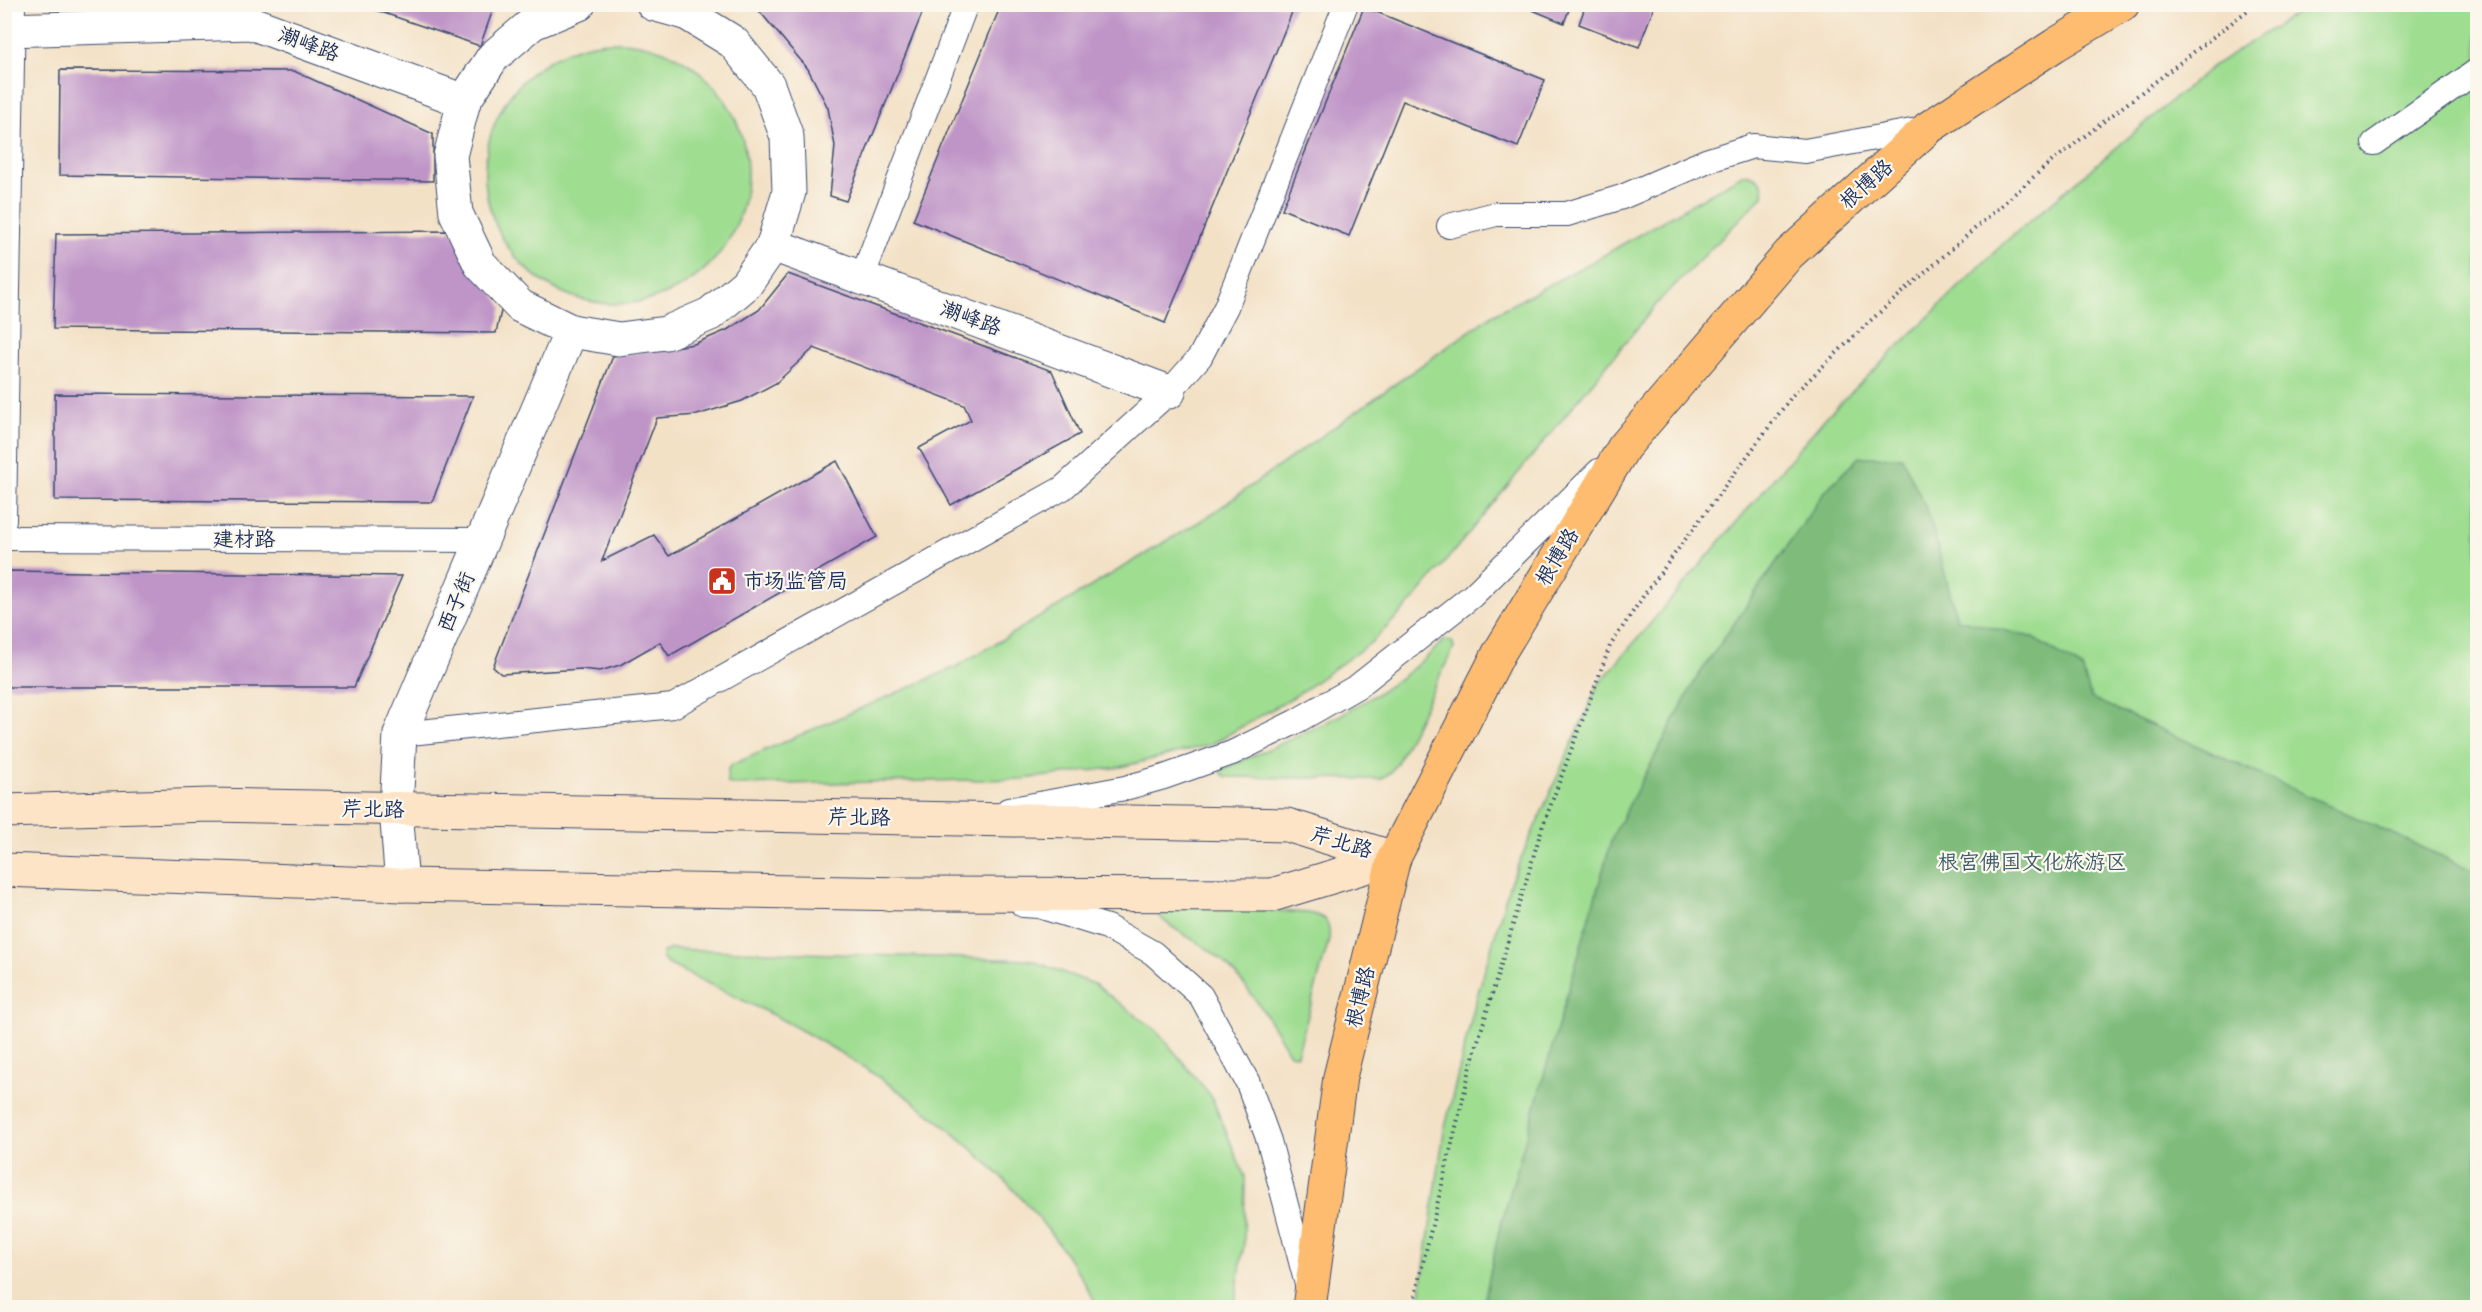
<svg xmlns="http://www.w3.org/2000/svg" width="2482" height="1312" font-family="Mali,'LXGW WenKai TC',sans-serif">
  <rect width="100%" height="100%" fill="#fbf7ec"/>
  <filter id="ink" filterUnits="userSpaceOnUse"><feTurbulence type="fractalNoise" baseFrequency=".0167" numOctaves="2"/><feDisplacementMap in="SourceGraphic" scale="12" xChannelSelector="R" yChannelSelector="G"/><feConvolveMatrix kernelMatrix="1 2 1 2 8 2 1 2 1" color-interpolation-filters="sRGB"/></filter>
  <filter id="wash" filterUnits="userSpaceOnUse"><feTurbulence type="fractalNoise" baseFrequency=".008" numOctaves="4" result="noise"/><feDisplacementMap in="SourceGraphic" scale="24" xChannelSelector="R" yChannelSelector="G"/><feGaussianBlur stdDeviation="1.35" result="paint"/><feColorMatrix in="noise" values="0 0 0 0 0 0 0 0 0 0 0 0 0 0 0 0 0 1.4 0 .05"/><feComposite in="paint" operator="in"/></filter>
  <g filter="url(#wash)">
    <rect width="100%" height="100%" fill="#f3e1c6"/>
    <!-- green -->
    <g fill="#9fdd91" stroke="#5d8678" stroke-width="1.5">
      <polygon points="2310,5 2477,5 2477,1307 1418,1308 1444,1131 1476,1000 1510,883 1598,685 1826,417 2005,242 2214,65"/>
      <circle cx="616" cy="173" r="131"/>
      <path d="M1742,175C1754,173 1766,182 1763,196L1661,299L1413,601L1372,642L1295,696L1212,744L1121,767L1023,779L735,785L727,783L728,769L731,765L956,667L1207,517L1494,314L1592,262Z"/>
      <path d="M1444,640L1452,641L1454,647L1397,763L1390,773L1381,779L1226,777L1221,773V770C1300,735 1384,703 1444,640Z"/>
      <path d="M1178,904L1308,913C1326,916 1331,922 1329,940L1297,1055L1290,1054C1268,1017 1246,980 1212,952C1195,939 1174,932 1159,916L1164,908Z"/>
      <path d="M671,949L1030,960L1094,984L1157,1031L1211,1096L1245,1177L1244,1244L1234,1307H1098C1032,1181 911,1089 788,1023C748,1002 706,983 666,963L662,958L663,952Z"/>
    </g>
    <!-- forest -->
    <polygon fill="#7fbc7b" stroke="#4d766c" stroke-width="1.5" points="1859,457 1902,457 1929,515 1957,619 2031,637 2082,668 2091,698 2477,872 2477,1307 1483,1307 1498,1235 1613,835 1696,679 1826,490"/>
    <g id="blocks">
      <!-- building -->
      <g fill="#bf95c8">
        <polygon points="358,4 495,4 480,46"/>
        <polygon points="757,4 926,4 846,201 830,196 835,146 828,108 808,69 756,7"/>
        <polygon points="1518,4 1571,4 1564,23"/>
        <polygon points="1586,4 1655,4 1639,47 1579,24"/>
        <polygon points="1001,5 1295,5 1165,323 913,220"/>
        <polygon points="1364,7 1545,80 1518,147 1403,101 1349,236 1282,209"/>
        <polygon points="60,70 294,71 433,134 433,181 59,175"/>
        <polygon points="452,231 502,307 496,333 53,329 56,234"/>
        <polygon points="788,274 1052,371 1080,434 951,505 919,448 971,420 964,405 814,348 776,383 742,401 697,415 657,418 602,561 654,535 669,556 837,461 877,537 669,656 660,642 620,665 600,671 581,669 501,674 493,667 613,356 694,344 727,330 759,310"/>
        <polygon points="55,394 473,396 432,502 55,500"/>
        <polygon points="4,571 402,576 354,687 4,687"/>
      </g>
    </g>
  </g>
  <g filter="url(#ink)">
    <use href="#blocks" fill-opacity="0" stroke="#3b4a6e" stroke-width="1.5"/>
    <g fill="none" stroke-linecap="round" stroke-linejoin="round">
      <!-- service casing -->
      <g stroke="#3b4a6e" stroke-width="26">
        <g id="service">
          <polyline points="2374,143 2478,70"/>
          <polyline points="1449,226 1496,214 1567,214 1622,197 1706,161 1753,146 1805,151 1928,128"/>
          <polyline points="862,278 966,4"/>
          <polyline points="4,520 13,4"/>
          <polyline points="4,538 483,540"/>
          <polyline points="400,734 673,706 1063,488 1169,392 1200,357 1226,307 1346,4"/>
          <polyline points="1008,810 1125,788 1164,777 1232,753 1295,722 1358,686 1472,596 1599,471"/>
          <polyline points="1023,905 1039,906 1107,927 1153,953 1201,996 1248,1083 1269,1141 1308,1288"/>
        </g>
      </g>
      <!-- minor casing -->
      <g stroke="#3b4a6e" stroke-width="35">
        <g id="minor">
          <polyline points="579,4 533,23 493,57 464,101 450,156 456,213 480,264 520,306 571,331 619,339 666,333 710,314 746,284 773,245 789,192 787,137 768,85 733,42 686,13 653,4"/>
          <polyline points="4,30 251,23 464,101"/>
          <polyline points="773,245 1169,392"/>
          <polyline points="402,885 396,809 400,734 571,331"/>
        </g>
      </g>
      <!-- secondary casing -->
      <g stroke="#3b4a6e" stroke-width="35">
        <g id="secondary">
          <polyline points="4,811 210,805 1287,825 1394,858"/>
          <polyline points="4,870 402,885 907,894 1272,895 1394,858"/>
        </g>
      </g>
      <!-- trunk casing -->
      <g stroke="#3b4a6e" stroke-width="35">
        <polyline id="trunk" points="1309,1308 1340,1077 1394,858 1499,653 1624,447 1789,254 1928,128 2055,45 2123,4"/>
      </g>
      <!-- path -->
      <polyline stroke="#3b4a6e" stroke-width="4" stroke-dasharray="1.5 4.5" stroke-linecap="butt" points="1412,1308 1472,1061 1541,831 1610,646 1644,595 1792,396 1870,321 2046,166 2256,4"/>
      <!-- service -->
      <use href="#service" stroke="#fff" stroke-width="24"/>
      <!-- minor -->
      <use href="#minor" stroke="#fff" stroke-width="33"/>
      <!-- secondary -->
      <use href="#secondary" stroke="#fee4c6" stroke-width="33"/>
      <!-- trunk -->
      <use href="#trunk" stroke="#fdbc70" stroke-width="33"/>
    </g>
  </g>
  <!-- icons -->
  <defs>
    <g id="civic-square" transform="scale(1.5)"><rect x="-9" y="-9" width="18" height="18" rx="4" fill="#c8321e" stroke="#fbf7ec"/><path d="M-.6-6.5H3V-4.5H.6V-3L4-1V1h2V6H-6V1h2V-1L-.6-3ZM-1.2 2.5V6h2.4V2.5Z" fill="#fff"/></g>
  </defs>
  <g fill-rule="evenodd">
    <use href="#civic-square" x="722" y="581"/>
  </g>
  <g text-anchor="middle" stroke-width="4.5" stroke-linejoin="round" paint-order="stroke">
    <!-- street labels -->
    <g font-size="21" fill="#1b2f5e" stroke="#fbf7ec">
      <text transform="translate(309 44) rotate(20)" y="7">潮峰路</text>
      <text transform="translate(1866 184) rotate(-42)" y="7">根博路</text>
      <text transform="translate(971 318) rotate(20)" y="7">潮峰路</text>
      <text x="244" y="546">建材路</text>
      <text transform="translate(1557 557) rotate(-59)" y="7">根博路</text>
      <text transform="translate(456 602) rotate(-67)" y="7">西子街</text>
      <text transform="translate(373 809) rotate(1)" y="7">芹北路</text>
      <text transform="translate(859 817) rotate(1)" y="7">芹北路</text>
      <text transform="translate(1342 842) rotate(17)" y="7">芹北路</text>
      <text transform="translate(1360 997) rotate(-76)" y="7">根博路</text>
    </g>
    <!-- poi labels -->
    <g font-size="21" fill="#1b2f5e" stroke="#fbf7ec" text-anchor="start">
      <text x="743" y="588">市场监管局</text>
    </g>
    <!-- park labels -->
    <g font-size="21" fill="#3c5a6b" stroke="#fbf7ec">
      <text x="2032" y="869">根宫佛国文化旅游区</text>
    </g>
  </g>
  <!-- margin -->
  <rect width="2482" height="1312" fill="none" stroke="#fbf7ec" stroke-width="24"/>
</svg>
